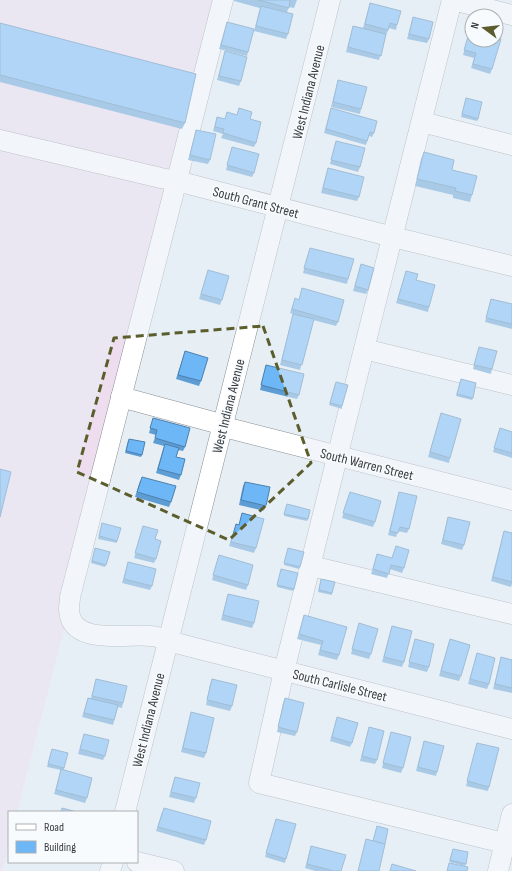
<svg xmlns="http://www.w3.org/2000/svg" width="512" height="871" font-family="'Sofia Sans Condensed',sans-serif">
  <rect width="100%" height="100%" fill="#e7eff5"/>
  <!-- industrial -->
  <polygon fill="#eeddef" points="0,0 219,0 62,613 64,629 17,812 9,812 9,845 2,871 0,871"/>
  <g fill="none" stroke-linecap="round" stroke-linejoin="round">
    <!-- minor casing -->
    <g stroke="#888e94" stroke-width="21">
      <g id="minor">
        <path d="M223,0L70,597C70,601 69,605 69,609C70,647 128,633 151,636C157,636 163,639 168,641L512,729"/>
        <polyline points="452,0 364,349 284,671 259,783 512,845"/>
        <polyline points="453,0 512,15"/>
        <polyline points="422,122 512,145"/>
        <polyline points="0,140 161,178 177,181 393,237 512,266"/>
        <polyline points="364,349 512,385"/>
        <polyline points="121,397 213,422 232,429 512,500"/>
        <polyline points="311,566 512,614"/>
        <path d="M125,812C194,541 264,271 330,0"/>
        <polyline points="137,862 174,871"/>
        <polyline points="110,871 113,862"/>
        <polyline points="498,871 512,814"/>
      </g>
    </g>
    <!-- minor -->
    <use href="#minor" stroke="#fff" stroke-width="20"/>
  </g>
  <!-- wall -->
  <g fill="#5e9dd4">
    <polygon points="234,0 297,0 294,8 289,7 287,12 288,34 286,39 254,31 260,8 234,1"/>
    <polygon points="370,3 397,25 396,30 389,28 386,35 379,60 346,52 353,26 363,28"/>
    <polygon points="413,17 429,39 427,43 407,39"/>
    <polygon points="227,22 248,52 247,56 219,49"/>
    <polygon points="0,23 185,123 182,129 0,82"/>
    <polygon points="470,30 492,69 490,74 471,68 474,58 463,55"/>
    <polygon points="225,51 241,81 239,86 217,80"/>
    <polygon points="338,80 361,109 360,114 331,107"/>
    <polygon points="466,98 478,119 477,121 461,117"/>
    <polygon points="239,108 250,119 256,143 254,147 221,138 223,134 213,131 217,117 225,119 237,115"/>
    <polygon points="331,108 374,133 372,137 369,136 366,145 324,133"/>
    <polygon points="196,130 210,160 208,164 188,160"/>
    <polygon points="336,141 360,167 358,172 330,164"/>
    <polygon points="232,147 254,173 252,177 226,170"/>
    <polygon points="424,152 472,195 470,202 453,198 453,195 415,186 421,159"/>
    <polygon points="328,168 359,197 357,201 321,193"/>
    <polygon points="310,248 348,279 347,284 303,273"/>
    <polygon points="361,264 368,290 366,294 353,291"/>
    <polygon points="208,270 222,300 220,305 199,299"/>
    <polygon points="406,271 416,280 429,307 428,312 396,303"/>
    <polygon points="302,288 338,322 336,326 313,320 300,370 280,365 293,314 290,313 295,298 299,300"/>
    <polygon points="491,299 512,304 512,329 485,322"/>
    <polygon points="479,347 492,369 491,374 473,369"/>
    <polygon points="185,351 201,381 199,386 176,379"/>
    <polygon points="266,365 299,395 297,399 260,390"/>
    <polygon points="460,382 473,398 472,400 456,396"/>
    <polygon points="335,384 342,406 342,409 329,405"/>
    <polygon points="441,413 450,458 449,463 428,457"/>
    <polygon points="153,418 185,447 183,451 178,450 176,457 181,475 179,480 156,473 164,446 153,443 156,435 149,433"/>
    <polygon points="500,428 512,432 512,458 493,452"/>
    <polygon points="128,441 142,455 141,457 125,453"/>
    <polygon points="140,481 171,502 169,507 135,497"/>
    <polygon points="245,482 266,506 264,511 239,505 243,486"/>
    <polygon points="350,492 375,522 373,527 342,518"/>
    <polygon points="399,492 409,529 407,533 398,531 396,537 388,535"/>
    <polygon points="286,507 308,519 307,521 284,516"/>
    <polygon points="242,513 256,548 254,553 229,546 236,524 239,525"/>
    <polygon points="448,517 464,545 462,550 441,544"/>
    <polygon points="102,523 117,541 117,543 98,539"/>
    <polygon points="143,526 155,539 156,559 154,563 134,558"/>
    <polygon points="504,531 512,533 512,584 511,587 491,581"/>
    <polygon points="396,546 404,568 402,573 390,569 387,578 371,574 377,554 392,558"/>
    <polygon points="95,548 110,552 105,567 91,563"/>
    <polygon points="287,551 300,567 299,569 284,565"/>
    <polygon points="219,555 248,585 246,590 212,580"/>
    <polygon points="128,562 152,586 150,590 122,583"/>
    <polygon points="281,569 294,589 293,591 277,587"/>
    <polygon points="321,579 332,593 332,595 318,592"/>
    <polygon points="228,594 254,623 252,628 221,620"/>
    <polygon points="304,615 339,655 337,660 318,655 321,645 297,639"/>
    <polygon points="359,623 371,654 369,659 351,654"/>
    <polygon points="392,626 404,662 402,667 382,662"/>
    <polygon points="415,639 429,667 427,672 408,667"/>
    <polygon points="450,639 461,676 459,681 439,676"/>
    <polygon points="477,653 489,684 487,689 468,684"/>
    <polygon points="501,657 512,660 512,693 493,689"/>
    <polygon points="96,679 123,703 122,708 118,707 113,725 82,717 88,698 91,698"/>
    <polygon points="212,679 232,706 230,711 206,705 210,684"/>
    <polygon points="285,698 297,732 295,736 277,732 283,703"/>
    <polygon points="191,712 206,753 204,758 181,752"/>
    <polygon points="337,717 352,743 350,747 330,741"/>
    <polygon points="369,727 377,760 375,764 360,761"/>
    <polygon points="391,732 403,768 401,773 382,768"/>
    <polygon points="84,734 105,756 103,760 78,754"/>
    <polygon points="424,741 437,772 436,776 416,771"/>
    <polygon points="477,743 489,787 488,791 466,786"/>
    <polygon points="51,752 64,768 64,770 87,798 85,803 54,794 61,770 47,767"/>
    <polygon points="175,777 196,798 194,803 169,797"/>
    <polygon points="162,812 206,840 204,845 156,831"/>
    <polygon points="276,819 286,859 285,863 265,857"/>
    <polygon points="377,826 379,871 358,871 366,839 373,841"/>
    <polygon points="311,846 341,871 315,871 305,868"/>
    <polygon points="453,849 466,864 465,866 449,862"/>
  </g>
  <!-- building -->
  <g fill="#6db7f7" stroke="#4c80ad">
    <polygon points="258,0 290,0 289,8"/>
    <polygon points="370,3 401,11 397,25 390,23 388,30 365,24"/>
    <polygon points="261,6 293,14 288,34 256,26"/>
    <polygon points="413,17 433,22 429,39 409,34"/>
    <polygon points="227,22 254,29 248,52 221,45"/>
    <polygon points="0,23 196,74 185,123 0,75"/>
    <polygon points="353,26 386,34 381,56 348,47"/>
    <polygon points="470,30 472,31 472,40 496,40 496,38 501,39 492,69 473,64 476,53 464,50"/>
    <polygon points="225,51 247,57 241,81 219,76"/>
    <polygon points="338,80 367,87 361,109 333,102"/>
    <polygon points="466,98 482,102 478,119 462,114"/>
    <polygon points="239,108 252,112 250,119 261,122 256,143 223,133 224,129 215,127 217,117 225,119 227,112 237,115"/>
    <polygon points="331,108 377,121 374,133 370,132 367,141 326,129"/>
    <polygon points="196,130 216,134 210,160 190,155"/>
    <polygon points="336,141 365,148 360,167 331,160"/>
    <polygon points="232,147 259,154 254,173 227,165"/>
    <polygon points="424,152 454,160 452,170 477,176 472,195 455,191 456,188 417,179"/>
    <polygon points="328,168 364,177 359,197 323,188"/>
    <polygon points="310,248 354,259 348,279 304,268"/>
    <polygon points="361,264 374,268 368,290 355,286"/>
    <polygon points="208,270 229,276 222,300 201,294"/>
    <polygon points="406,271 418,274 416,280 435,285 429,307 398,299"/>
    <polygon points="302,288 344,300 338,322 292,309 295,298 299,300"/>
    <polygon points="491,299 512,304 512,324 486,318"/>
    <polygon points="293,314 314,319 302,365 282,360"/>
    <polygon points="479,347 497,351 492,369 474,365"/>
    <polygon points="185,351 208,358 201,381 178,375"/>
    <polygon points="266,365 304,374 299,395 261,385"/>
    <polygon points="461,379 476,383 473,398 457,394"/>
    <polygon points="336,382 348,385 342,406 330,403"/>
    <polygon points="441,413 461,419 450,458 430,452"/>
    <polygon points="153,418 190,428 185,447 155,438 157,430 150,428"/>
    <polygon points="500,428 512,432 512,453 494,448"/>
    <polygon points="129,439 145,442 142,455 126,451"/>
    <polygon points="165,444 179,448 176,457 185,459 181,475 158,469"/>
    <polygon points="0,469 11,472 0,517"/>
    <polygon points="142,477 176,486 171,502 137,492"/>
    <polygon points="245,482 270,487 266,506 241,500"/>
    <polygon points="350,492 381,501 375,522 343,513"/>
    <polygon points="399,492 417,496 409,529 400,527 398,533 390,531"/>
    <polygon points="287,504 310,510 308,519 284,514"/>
    <polygon points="242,513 264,519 256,548 231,542 236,524 239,525"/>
    <polygon points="448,517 470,522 464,545 443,540"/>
    <polygon points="102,523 121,528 117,541 99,536"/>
    <polygon points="143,526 158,530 155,539 161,541 156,559 135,553"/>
    <polygon points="504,531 512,533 512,582 493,577"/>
    <polygon points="396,546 409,550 404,568 391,565 389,574 373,569 377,554 392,558"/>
    <polygon points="95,548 110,552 106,565 92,561"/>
    <polygon points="288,548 304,552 300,567 284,563"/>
    <polygon points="219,555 253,565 248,585 213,575"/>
    <polygon points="128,562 156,569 152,586 124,579"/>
    <polygon points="281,569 298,573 294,589 277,585"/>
    <polygon points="321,579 335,582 332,593 319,590"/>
    <polygon points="228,594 259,601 254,623 223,615"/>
    <polygon points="304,615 347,627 339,655 320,650 323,641 299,634"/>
    <polygon points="359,623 378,629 371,654 352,649"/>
    <polygon points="392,626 412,631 404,662 384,657"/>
    <polygon points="415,639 434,644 429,667 409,662"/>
    <polygon points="450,639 470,645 461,676 441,671"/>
    <polygon points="477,653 495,658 489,684 470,679"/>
    <polygon points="501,657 512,660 512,688 495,684"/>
    <polygon points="96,679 127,686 123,703 92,696"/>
    <polygon points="212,679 237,685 232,706 207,700"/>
    <polygon points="88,698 118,705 114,720 84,713"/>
    <polygon points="285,698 304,703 297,732 278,727"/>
    <polygon points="191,712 214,718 206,753 183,748"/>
    <polygon points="337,717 358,723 352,743 332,737"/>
    <polygon points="369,727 384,731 377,760 362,756"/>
    <polygon points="391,732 411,737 403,768 383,763"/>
    <polygon points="84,734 109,740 105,756 80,749"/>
    <polygon points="424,741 444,746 437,772 418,767"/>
    <polygon points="477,743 499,748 489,787 467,781"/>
    <polygon points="52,749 68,753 64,768 48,764"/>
    <polygon points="61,769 92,778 87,798 56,790"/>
    <polygon points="175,777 200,783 196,798 171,792"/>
    <polygon points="62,808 77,812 61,812"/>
    <polygon points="164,808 211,821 206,840 158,827"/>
    <polygon points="276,819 296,824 286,859 266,853"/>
    <polygon points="377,826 388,829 385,844 373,841"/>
    <polygon points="366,839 385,844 379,871 358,871"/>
    <polygon points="311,846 346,855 341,871 334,871 307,864"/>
    <polygon points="453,849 468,852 466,864 450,860"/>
    <polygon points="449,863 468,867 467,871 447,871"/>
    <polygon points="392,864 416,871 390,871"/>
  </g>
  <!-- marked area -->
  <path d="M0 0H512V871H0ZM263,326L311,463L229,540L77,472L114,338Z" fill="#e7eff5" fill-opacity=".55" fill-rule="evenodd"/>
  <path fill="none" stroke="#5b5e2c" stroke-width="3" stroke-dasharray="8 5" stroke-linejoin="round" d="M263,326L311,463L229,540L77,472L114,338Z"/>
  <g text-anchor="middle" stroke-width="3" stroke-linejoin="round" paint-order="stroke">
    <!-- street labels -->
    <g font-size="14" fill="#3a3d3f" stroke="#f8fbfe">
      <text transform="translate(308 92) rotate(-76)" y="5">West Indiana Avenue</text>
      <text transform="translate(256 202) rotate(15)" y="5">South Grant Street</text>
      <text transform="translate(228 406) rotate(-76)" y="5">West Indiana Avenue</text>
      <text transform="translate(367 464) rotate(14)" y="5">South Warren Street</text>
      <text transform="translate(340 685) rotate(14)" y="5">South Carlisle Street</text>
      <text transform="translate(148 720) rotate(-76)" y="5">West Indiana Avenue</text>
    </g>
  </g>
  <!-- legend -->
  <rect x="8" y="811" width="130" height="52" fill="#f8fbfe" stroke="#acafb2"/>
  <rect x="16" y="824" width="20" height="6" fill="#ffffff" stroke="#acafb2"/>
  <text x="44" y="831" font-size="12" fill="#3a3d3f">Road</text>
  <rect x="16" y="841" width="20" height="12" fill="#6db7f7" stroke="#acafb2"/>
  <text x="44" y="851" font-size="12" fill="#3a3d3f">Building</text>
  <!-- north arrow -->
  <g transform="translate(484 28) rotate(285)"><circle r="19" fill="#f8fbfe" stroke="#acafb2"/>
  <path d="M0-3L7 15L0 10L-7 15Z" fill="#5b5e2c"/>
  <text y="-6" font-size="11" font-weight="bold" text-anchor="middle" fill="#3a3d3f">N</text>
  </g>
</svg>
